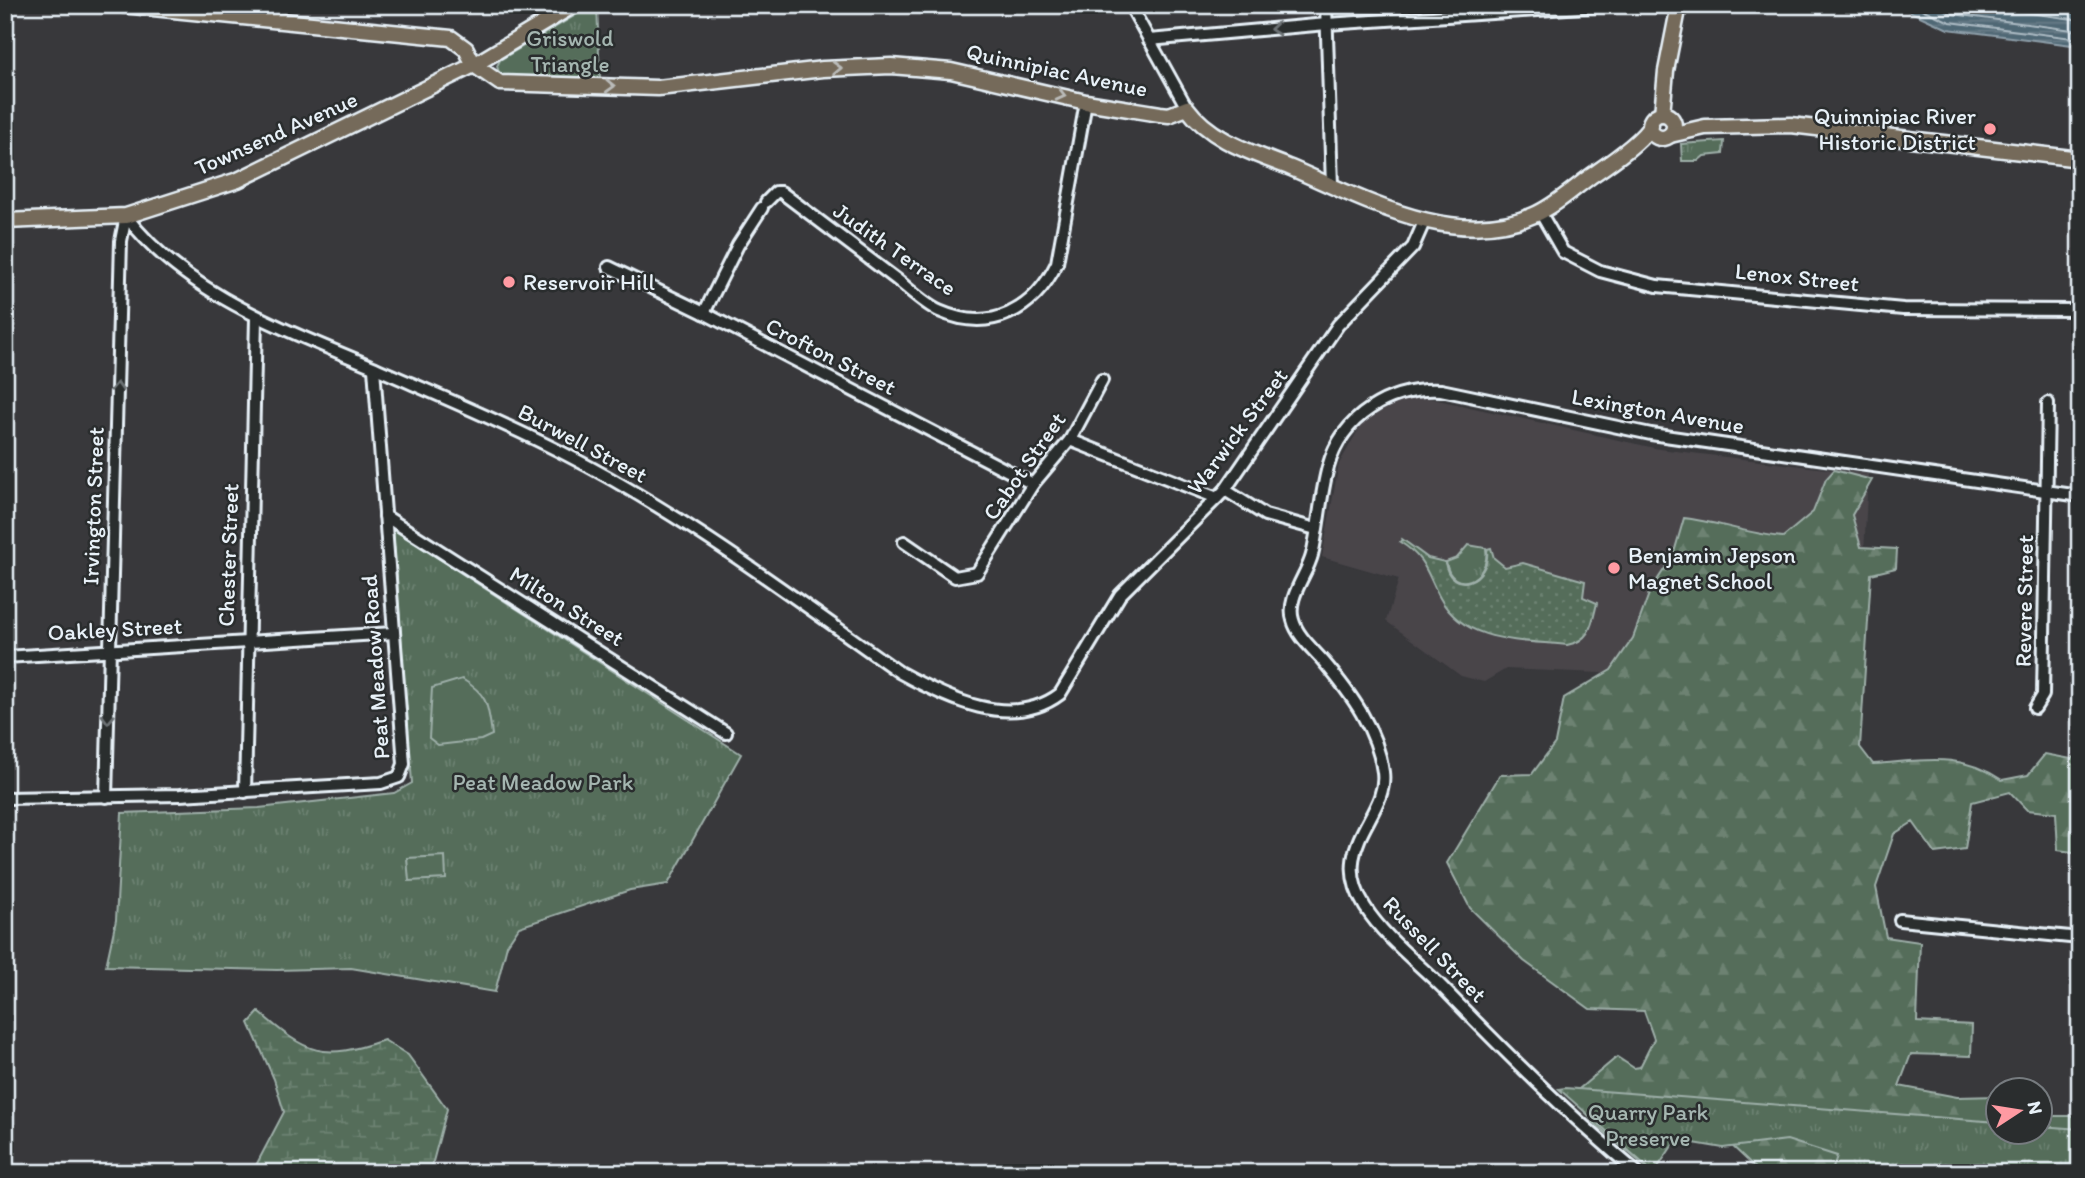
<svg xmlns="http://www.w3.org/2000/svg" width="2085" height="1178" font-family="Itim,sans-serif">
  <defs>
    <pattern id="grass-dots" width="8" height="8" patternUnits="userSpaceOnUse" patternTransform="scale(1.75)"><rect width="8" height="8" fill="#546d5a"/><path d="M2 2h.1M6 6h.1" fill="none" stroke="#6d8272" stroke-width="1.8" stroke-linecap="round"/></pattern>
    <pattern id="forest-firs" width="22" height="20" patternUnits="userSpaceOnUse" patternTransform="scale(1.75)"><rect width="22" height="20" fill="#546d5a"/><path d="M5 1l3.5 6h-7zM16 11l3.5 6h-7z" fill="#6d8272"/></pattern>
    <pattern id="wetland-marsh" width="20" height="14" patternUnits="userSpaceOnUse" patternTransform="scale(1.75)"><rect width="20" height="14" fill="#546d5a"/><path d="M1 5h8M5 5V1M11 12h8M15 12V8" fill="none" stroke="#6d8272"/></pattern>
    <pattern id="park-tufts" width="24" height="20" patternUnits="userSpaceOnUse" patternTransform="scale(1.75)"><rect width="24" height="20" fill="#546d5a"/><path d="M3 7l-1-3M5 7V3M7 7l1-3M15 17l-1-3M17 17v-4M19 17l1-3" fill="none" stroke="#6d8272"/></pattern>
    <pattern id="water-rules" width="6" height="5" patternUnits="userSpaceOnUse" patternTransform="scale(1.75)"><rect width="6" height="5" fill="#506774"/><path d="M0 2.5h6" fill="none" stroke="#697d89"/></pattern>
  </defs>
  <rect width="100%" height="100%" fill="#38383b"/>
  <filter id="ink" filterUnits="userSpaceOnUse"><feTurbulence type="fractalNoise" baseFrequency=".0143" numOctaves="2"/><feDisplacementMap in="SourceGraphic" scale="14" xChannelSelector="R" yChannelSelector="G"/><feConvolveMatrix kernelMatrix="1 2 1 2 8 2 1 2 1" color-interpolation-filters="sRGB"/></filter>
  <g filter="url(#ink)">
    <!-- built -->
    <polygon fill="#49454a" points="1424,397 1659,449 1868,474 1863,574 1626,674 1506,669 1484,682 1461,676 1386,621 1399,579 1322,557 1339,464 1360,427 1384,406 1406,398"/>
    <!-- grass -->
    <path fill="url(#grass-dots)" stroke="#9eafa9" stroke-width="2" d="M1402,539L1428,558L1445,562C1450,597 1491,582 1487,549L1491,548L1494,558L1505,567L1523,563L1585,581L1583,597L1597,603C1592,623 1591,641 1567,645C1522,640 1465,644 1440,598C1427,574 1426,558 1400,542Z"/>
    <!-- forest -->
    <path fill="url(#forest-firs)" stroke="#9eafa9" stroke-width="2" d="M1834,470L1872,480L1852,515L1861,547L1897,549L1896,568L1871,574L1860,747L1873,764C1923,761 1958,751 2002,780L2028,775L2045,754L2071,759L2080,754V853L2058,850L2056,813L2027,810L2010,792L1972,802L1965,849L1935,853L1913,822L1894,834L1876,887L1886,937L1920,942L1917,1022L1972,1025L1971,1056L1911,1054L1899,1086L1957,1097L1997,1096V1132H2039L2040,1116H2080V1173H1761L1713,1128L1662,1124L1657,1173H1653L1594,1123L1573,1094L1617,1057L1634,1068L1640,1067L1654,1039L1644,1011L1590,1009L1524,961L1470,908L1447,863L1500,775L1532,774L1555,743L1564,698L1611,670L1633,638L1650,591L1673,556L1684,518C1718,522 1748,534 1783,537L1813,512L1826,479Z"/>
    <!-- wetland -->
    <path fill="url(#wetland-marsh)" stroke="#9eafa9" stroke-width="2" d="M259,1012C307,1054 322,1061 384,1040L408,1055L447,1109L430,1173H252L284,1112L274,1079L249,1023Z"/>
    <!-- park -->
    <g fill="url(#park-tufts)" stroke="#9eafa9" stroke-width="2">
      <polygon points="593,5 597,5 600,79 504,77 499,73 497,66 500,60"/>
      <polygon points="1724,141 1723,154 1704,156 1698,161 1682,161 1681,144"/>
      <polygon points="393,529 741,754 668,884 630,890 519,927 507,945 495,992 351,968 277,970 106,966 116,920 122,813 259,808 394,793 412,783"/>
      <path d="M1468,545L1486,548C1491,581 1451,596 1446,562L1457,558Z"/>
      <polygon points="1565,1088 1997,1122 1997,1132 2039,1132 2040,1126 2080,1129 2080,1173 1841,1173 1833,1168 1837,1156 1787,1140 1723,1148 1676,1140 1654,1173 1559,1089"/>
    </g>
    <!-- garden -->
    <g fill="#546d5a" stroke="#9eafa9" stroke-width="2">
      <path d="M462,679C489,695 488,706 492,735L481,740L438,745L429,738L432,688Z"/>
      <polygon points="445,856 446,879 409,881 407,858"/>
    </g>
    <!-- water -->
    <polygon fill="url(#water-rules)" stroke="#8d9ea9" stroke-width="2" points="1896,5 2080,5 2080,46 1948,29"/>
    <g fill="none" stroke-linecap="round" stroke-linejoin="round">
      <!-- shore -->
      <g stroke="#abbac3" stroke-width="2">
        <polyline points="1913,5 1950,22 2080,39"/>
        <polyline points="1934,5 1953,14 2080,31"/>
        <polyline points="1970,5 2080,20"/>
      </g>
      <!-- minor casing -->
      <g stroke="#e8f1f8" stroke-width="16">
        <g id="minor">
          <polyline points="1130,5 1187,108"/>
          <polyline points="1326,5 1332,186"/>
          <polyline points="1149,40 1327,24 1612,5"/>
          <path d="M766,202L776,192H781C819,221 858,250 896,279C909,289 924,304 939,311C991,334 1034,310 1057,263L1086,102"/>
          <polyline points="1540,212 1563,252 1600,271 1657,286 1903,309 2080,310"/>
          <path d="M126,216C185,294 284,329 371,366C435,394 501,421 563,453C683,514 790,595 899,672C946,698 1011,731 1060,694L1120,595L1225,490L1338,325L1413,247L1424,222"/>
          <polyline points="609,267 704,313 1033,484"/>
          <polyline points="704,313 738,245 762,208"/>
          <polyline points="1070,440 1217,498"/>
          <polyline points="1225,490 1265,515 1316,529"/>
          <polyline points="385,516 726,733"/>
          <polyline points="904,542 955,577 977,573 1033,484 1070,440 1102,380"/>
          <polyline points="5,657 394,633"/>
          <polyline points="2035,708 2043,695 2048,403"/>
          <polyline points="245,792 256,318"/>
          <polyline points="106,797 121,241 126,216"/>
          <polyline points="5,798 180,795 381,783 399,777 404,764 374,368"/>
          <polyline points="1900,920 2080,938"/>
          <path d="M1638,1173C1568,1115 1505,1052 1442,987C1417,962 1384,937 1365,907C1327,846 1389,816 1383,772C1377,729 1351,694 1324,662C1313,649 1297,636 1293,620C1286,598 1307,575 1312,555C1319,526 1320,496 1328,467C1342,416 1390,387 1441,390L1651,434L2080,496"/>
        </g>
      </g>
      <!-- major casing -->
      <g stroke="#e8f1f8" stroke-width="19">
        <g id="major">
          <path d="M123,5L451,38L466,49L474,65L500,83L658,88L823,69L891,66L951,71L1086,102L1160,114L1169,115L1187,108C1211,141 1254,153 1291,168C1364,199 1454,250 1534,215C1555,206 1573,189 1591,176C1607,165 1643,141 1651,125"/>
          <polyline points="1662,114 1666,71 1679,5"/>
          <circle cx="1662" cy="126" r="12"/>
          <polyline points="1670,135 1705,127 1791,125 2080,159"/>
          <polyline points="5,221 126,216 238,180 474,65 574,5"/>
        </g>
      </g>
      <!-- minor -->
      <use href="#minor" stroke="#2a2d2e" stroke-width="10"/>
      <!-- major -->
      <use href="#major" stroke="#746a5a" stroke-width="14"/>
    </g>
    <!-- one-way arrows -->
    <defs><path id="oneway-chevron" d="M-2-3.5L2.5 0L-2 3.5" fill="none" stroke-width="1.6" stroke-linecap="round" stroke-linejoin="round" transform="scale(1.75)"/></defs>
    <g stroke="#6c7275">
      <use href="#oneway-chevron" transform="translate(1275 29) rotate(175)"/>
      <use href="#oneway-chevron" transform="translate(117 387) rotate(-88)"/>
      <use href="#oneway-chevron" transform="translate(108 719) rotate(92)"/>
    </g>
    <g stroke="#babbb9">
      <use href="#oneway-chevron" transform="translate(837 68) rotate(-2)"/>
      <use href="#oneway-chevron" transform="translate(610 86) rotate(2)"/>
      <use href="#oneway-chevron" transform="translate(1061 95) rotate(14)"/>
    </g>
  </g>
  <!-- markers -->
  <g fill="#ff9aa2" stroke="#2a2d2e" stroke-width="2.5">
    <circle cx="1990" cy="129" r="7"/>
    <circle cx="509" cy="282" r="7"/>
    <circle cx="1614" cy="568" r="7"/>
  </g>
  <g text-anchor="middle" stroke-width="5" stroke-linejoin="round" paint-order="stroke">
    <!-- park labels -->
    <g font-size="23" fill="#a5b6b1" stroke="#2a2d2e">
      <text x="570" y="46">Griswold<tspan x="570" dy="26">Triangle</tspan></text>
      <text x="543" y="790">Peat Meadow Park</text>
      <text x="1648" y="1120">Quarry Park<tspan x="1648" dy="26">Preserve</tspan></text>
    </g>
    <!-- street labels -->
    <g font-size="23" fill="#e8f1f8" stroke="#2a2d2e">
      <text transform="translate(1057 70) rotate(12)" y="8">Quinnipiac Avenue</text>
      <text transform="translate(276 133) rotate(-24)" y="8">Townsend Avenue</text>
      <text transform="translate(895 249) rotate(35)" y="8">Judith Terrace</text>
      <text transform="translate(1797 277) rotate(6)" y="8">Lenox Street</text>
      <text transform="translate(831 356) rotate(27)" y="8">Crofton Street</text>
      <text transform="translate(1658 411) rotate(10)" y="8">Lexington Avenue</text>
      <text transform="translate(1237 431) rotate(-53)" y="8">Warwick Street</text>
      <text transform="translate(583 443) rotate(28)" y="8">Burwell Street</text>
      <text transform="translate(1024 466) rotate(-55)" y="8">Cabot Street</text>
      <text transform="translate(93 506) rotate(-88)" y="8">Irvington Street</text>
      <text transform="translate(228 555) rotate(-88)" y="8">Chester Street</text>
      <text transform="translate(2024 601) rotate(-89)" y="8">Revere Street</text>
      <text transform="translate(567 606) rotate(32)" y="8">Milton Street</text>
      <text transform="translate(115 629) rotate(-3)" y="8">Oakley Street</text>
      <text transform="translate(375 667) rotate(-94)" y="8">Peat Meadow Road</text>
      <text transform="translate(1435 949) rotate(46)" y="8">Russell Street</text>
    </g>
    <!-- poi labels -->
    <g font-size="23" fill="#e8f1f8" stroke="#2a2d2e" text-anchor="start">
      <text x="1976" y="124" text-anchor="end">Quinnipiac River<tspan x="1976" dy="26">Historic District</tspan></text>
      <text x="523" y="290">Reservoir Hill</text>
      <text x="1628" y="563">Benjamin Jepson<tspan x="1628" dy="26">Magnet School</tspan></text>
    </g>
  </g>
  <!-- margin -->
  <rect width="2085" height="1178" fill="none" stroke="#2a2d2e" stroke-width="28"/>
  <rect x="14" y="14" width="2057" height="1150" fill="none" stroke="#e8f1f8" stroke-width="2.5" filter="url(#ink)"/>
  <!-- north arrow -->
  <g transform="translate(2019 1111) rotate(78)"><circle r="33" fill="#2a2d2e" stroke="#767b7f" stroke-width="2"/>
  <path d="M0-5L12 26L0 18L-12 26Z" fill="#ff9aa2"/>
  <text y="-10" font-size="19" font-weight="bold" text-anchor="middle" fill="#e8f1f8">N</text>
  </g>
</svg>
